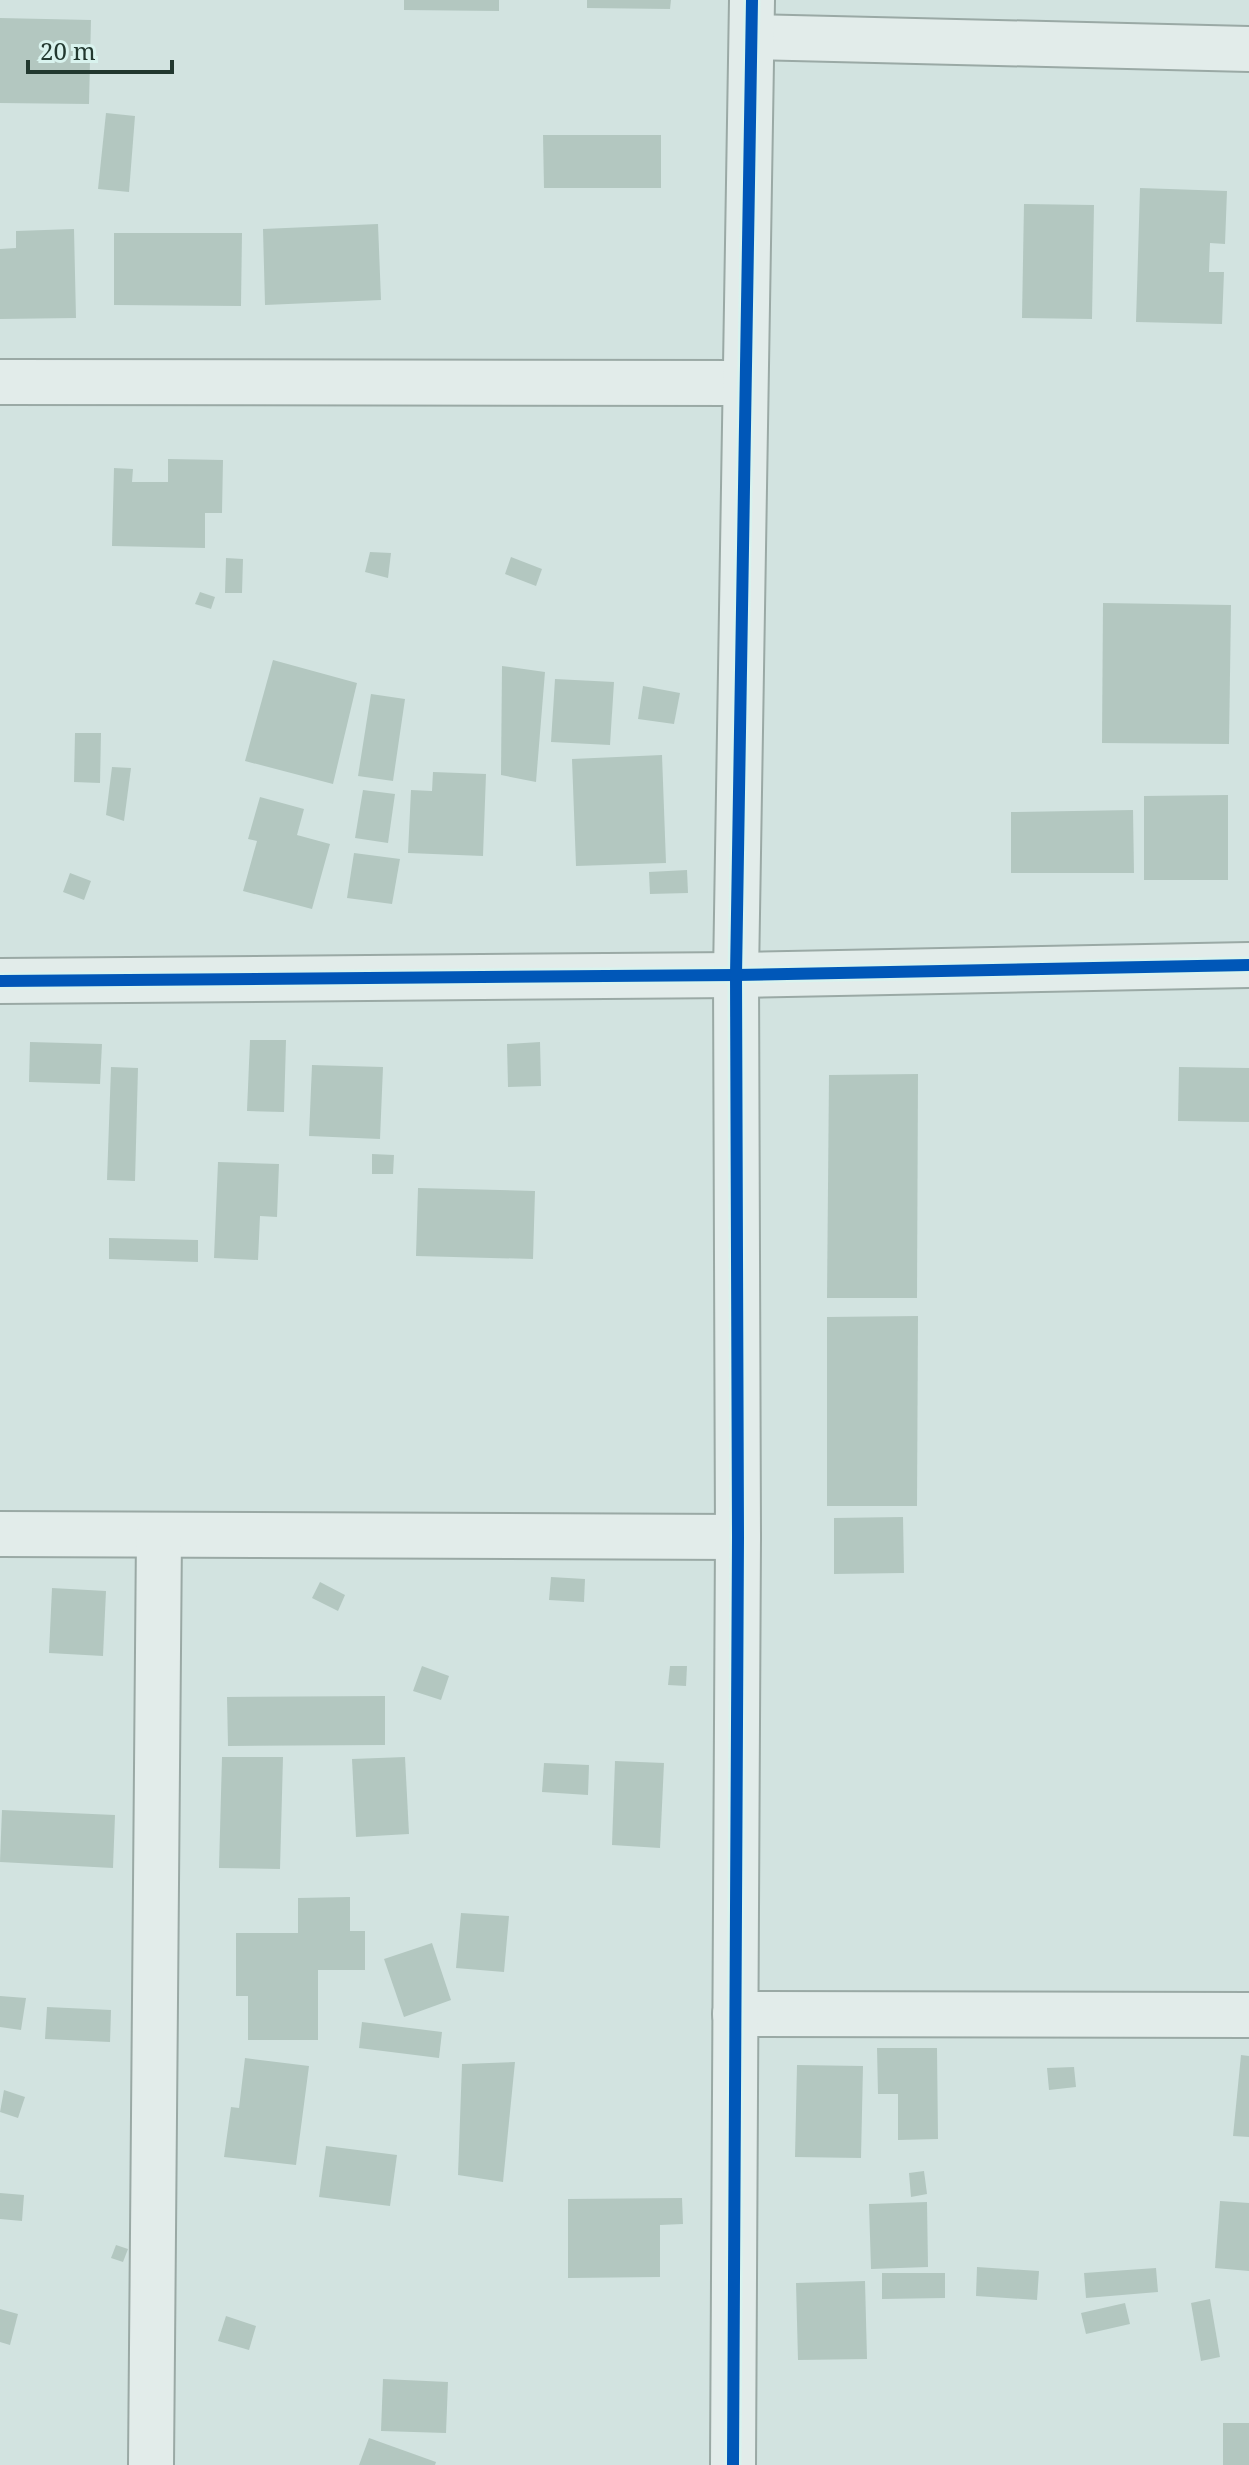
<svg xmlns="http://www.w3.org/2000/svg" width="1249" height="2465" font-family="'Noto Serif',serif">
  <rect width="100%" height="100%" fill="#d2e3e0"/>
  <!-- building -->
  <g fill="#b3c7c0">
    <polygon points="404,0 499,0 499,11 404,10"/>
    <polygon points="587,0 671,0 670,9 587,8"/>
    <polygon points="0,18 91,20 89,104 0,103"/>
    <polygon points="106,113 135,116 129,192 98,189"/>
    <polygon points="543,135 661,135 661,188 544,188"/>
    <polygon points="1140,188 1227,191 1225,244 1210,243 1209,272 1224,272 1222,324 1136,322"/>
    <polygon points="1024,204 1094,205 1092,319 1022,318"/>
    <polygon points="378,224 381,300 265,305 263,229"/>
    <polygon points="74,229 76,318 0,319 0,249 16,248 16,231"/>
    <polygon points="114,233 242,233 241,306 114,305"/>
    <polygon points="168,459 223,460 222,513 205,513 205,548 112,546 114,468 133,469 132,482 168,482"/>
    <polygon points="370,552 391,553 388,578 365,572"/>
    <polygon points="511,557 542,569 536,586 505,574"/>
    <polygon points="226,558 243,559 242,593 225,593"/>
    <polygon points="200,592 215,597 211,609 195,604"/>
    <polygon points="1103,603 1231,605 1229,744 1102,743"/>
    <polygon points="273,660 357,683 333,784 245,761"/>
    <polygon points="502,666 545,672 536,782 501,775"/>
    <polygon points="555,679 614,682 610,745 551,742"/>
    <polygon points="643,686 680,693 674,724 638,719"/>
    <polygon points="371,694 405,699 393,781 358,776"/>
    <polygon points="75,733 101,733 100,783 74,782"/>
    <polygon points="662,755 666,863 576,866 572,759"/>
    <polygon points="112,767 131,768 124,821 106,815"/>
    <polygon points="433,772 486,774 483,856 408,853 411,790 432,791"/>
    <polygon points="363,790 395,794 388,843 355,838"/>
    <polygon points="1228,795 1228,880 1144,880 1144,796"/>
    <polygon points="260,797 304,809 297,835 330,844 312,909 243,891 257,841 248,839"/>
    <polygon points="1133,810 1134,873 1011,873 1011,812"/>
    <polygon points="354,853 400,859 392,904 347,898"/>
    <polygon points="687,870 688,893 650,894 649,872"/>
    <polygon points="70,873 91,881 84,900 63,892"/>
    <polygon points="250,1040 286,1040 284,1112 247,1111"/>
    <polygon points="30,1042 102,1044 100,1084 29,1082"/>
    <polygon points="540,1042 541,1086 508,1087 507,1044"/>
    <polygon points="312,1065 383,1067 380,1139 309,1136"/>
    <polygon points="111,1067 138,1068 135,1181 107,1180"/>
    <polygon points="1179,1067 1249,1068 1249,1122 1178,1121"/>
    <polygon points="918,1074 917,1298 827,1298 829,1075"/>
    <polygon points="372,1154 394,1155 393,1174 372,1174"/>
    <polygon points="218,1162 279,1164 277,1217 260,1216 258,1260 214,1258"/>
    <polygon points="418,1188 535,1191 533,1259 416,1256"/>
    <polygon points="109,1238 198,1240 198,1262 109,1259"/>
    <polygon points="918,1316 917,1506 827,1506 827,1317"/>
    <polygon points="903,1517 904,1573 834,1574 834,1518"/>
    <polygon points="551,1577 585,1579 584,1602 549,1600"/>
    <polygon points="320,1582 345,1595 338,1611 312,1598"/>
    <polygon points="52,1588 106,1591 103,1656 49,1653"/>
    <polygon points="422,1666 449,1676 441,1700 413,1691"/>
    <polygon points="670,1666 687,1666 686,1686 668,1685"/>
    <polygon points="385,1696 385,1745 228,1746 227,1697"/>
    <polygon points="222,1757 283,1757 280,1869 219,1868"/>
    <polygon points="405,1757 409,1834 356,1837 352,1759"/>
    <polygon points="615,1761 664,1763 660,1848 612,1845"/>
    <polygon points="544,1763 589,1765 588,1795 542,1792"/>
    <polygon points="2,1810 115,1815 113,1868 0,1862"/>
    <polygon points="350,1897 350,1931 365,1931 365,1970 318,1970 318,2040 248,2040 248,1996 236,1996 236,1933 298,1933 298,1898"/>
    <polygon points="461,1913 509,1916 504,1972 456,1968"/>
    <polygon points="432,1943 451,2000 404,2017 384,1959"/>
    <polygon points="0,1996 26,1998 21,2030 0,2027"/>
    <polygon points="47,2007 111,2010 110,2042 45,2039"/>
    <polygon points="362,2022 442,2032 439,2058 359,2048"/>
    <polygon points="877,2048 937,2048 938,2139 898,2140 898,2094 878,2094"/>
    <polygon points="1241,2055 1249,2056 1249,2137 1233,2136"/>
    <polygon points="245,2058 309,2066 296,2165 224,2157 231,2107 239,2108"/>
    <polygon points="515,2062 503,2182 458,2175 462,2064"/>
    <polygon points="797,2065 863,2066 861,2158 795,2157"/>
    <polygon points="1074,2067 1076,2087 1049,2090 1047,2068"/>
    <polygon points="4,2090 25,2097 18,2118 0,2112"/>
    <polygon points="326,2146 397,2155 390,2206 319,2197"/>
    <polygon points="924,2171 927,2194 911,2197 909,2173"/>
    <polygon points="0,2193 24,2195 22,2221 0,2219"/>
    <polygon points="682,2198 683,2224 660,2225 660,2277 568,2278 568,2199"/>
    <polygon points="1220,2201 1249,2203 1249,2271 1215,2268"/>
    <polygon points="927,2202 928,2267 871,2269 869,2204"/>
    <polygon points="116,2245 128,2249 123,2262 111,2258"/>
    <polygon points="977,2267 1039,2271 1037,2300 976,2296"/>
    <polygon points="1156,2268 1158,2292 1086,2298 1084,2273"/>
    <polygon points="882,2273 945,2273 945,2298 882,2299"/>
    <polygon points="865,2281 867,2359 798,2360 796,2283"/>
    <polygon points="1210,2299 1220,2357 1201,2361 1191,2303"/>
    <polygon points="1125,2303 1130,2324 1086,2334 1081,2313"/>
    <polygon points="0,2309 18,2314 10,2345 0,2342"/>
    <polygon points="226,2316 256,2326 249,2350 218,2341"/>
    <polygon points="383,2379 448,2382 446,2433 381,2431"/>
    <rect x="1223" y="2423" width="26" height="42"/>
    <polygon points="369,2438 436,2462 435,2465 359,2465"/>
  </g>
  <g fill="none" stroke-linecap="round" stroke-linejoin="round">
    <!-- minor casing -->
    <g stroke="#9aa9a5" stroke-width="48">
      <g id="minor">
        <polyline points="753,37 1249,49"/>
        <polyline points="0,382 745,383"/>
        <polyline points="0,981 736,975 1249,965"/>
        <polyline points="0,1534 738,1537"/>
        <polyline points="735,2014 1249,2015"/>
        <polyline points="151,2465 159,1535"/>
        <polyline points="733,2465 738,1537 736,975 752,0"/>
      </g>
    </g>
    <!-- minor -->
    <use href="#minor" stroke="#e2ecea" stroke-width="44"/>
    <!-- cycleway casing -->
    <g stroke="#d9f3ee" stroke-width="17">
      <g id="cycleway">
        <polyline points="0,981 736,975 1249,965"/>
        <polyline points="733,2465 738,1537 736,975 752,0"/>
      </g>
    </g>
    <!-- cycleway -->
    <use href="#cycleway" stroke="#0057b8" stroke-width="12"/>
  </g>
  <!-- scale -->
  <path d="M28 60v12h144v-12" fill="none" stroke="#22382f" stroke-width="4"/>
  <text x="40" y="60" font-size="24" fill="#22382f" stroke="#d9f3ee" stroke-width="6" paint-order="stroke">20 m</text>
</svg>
